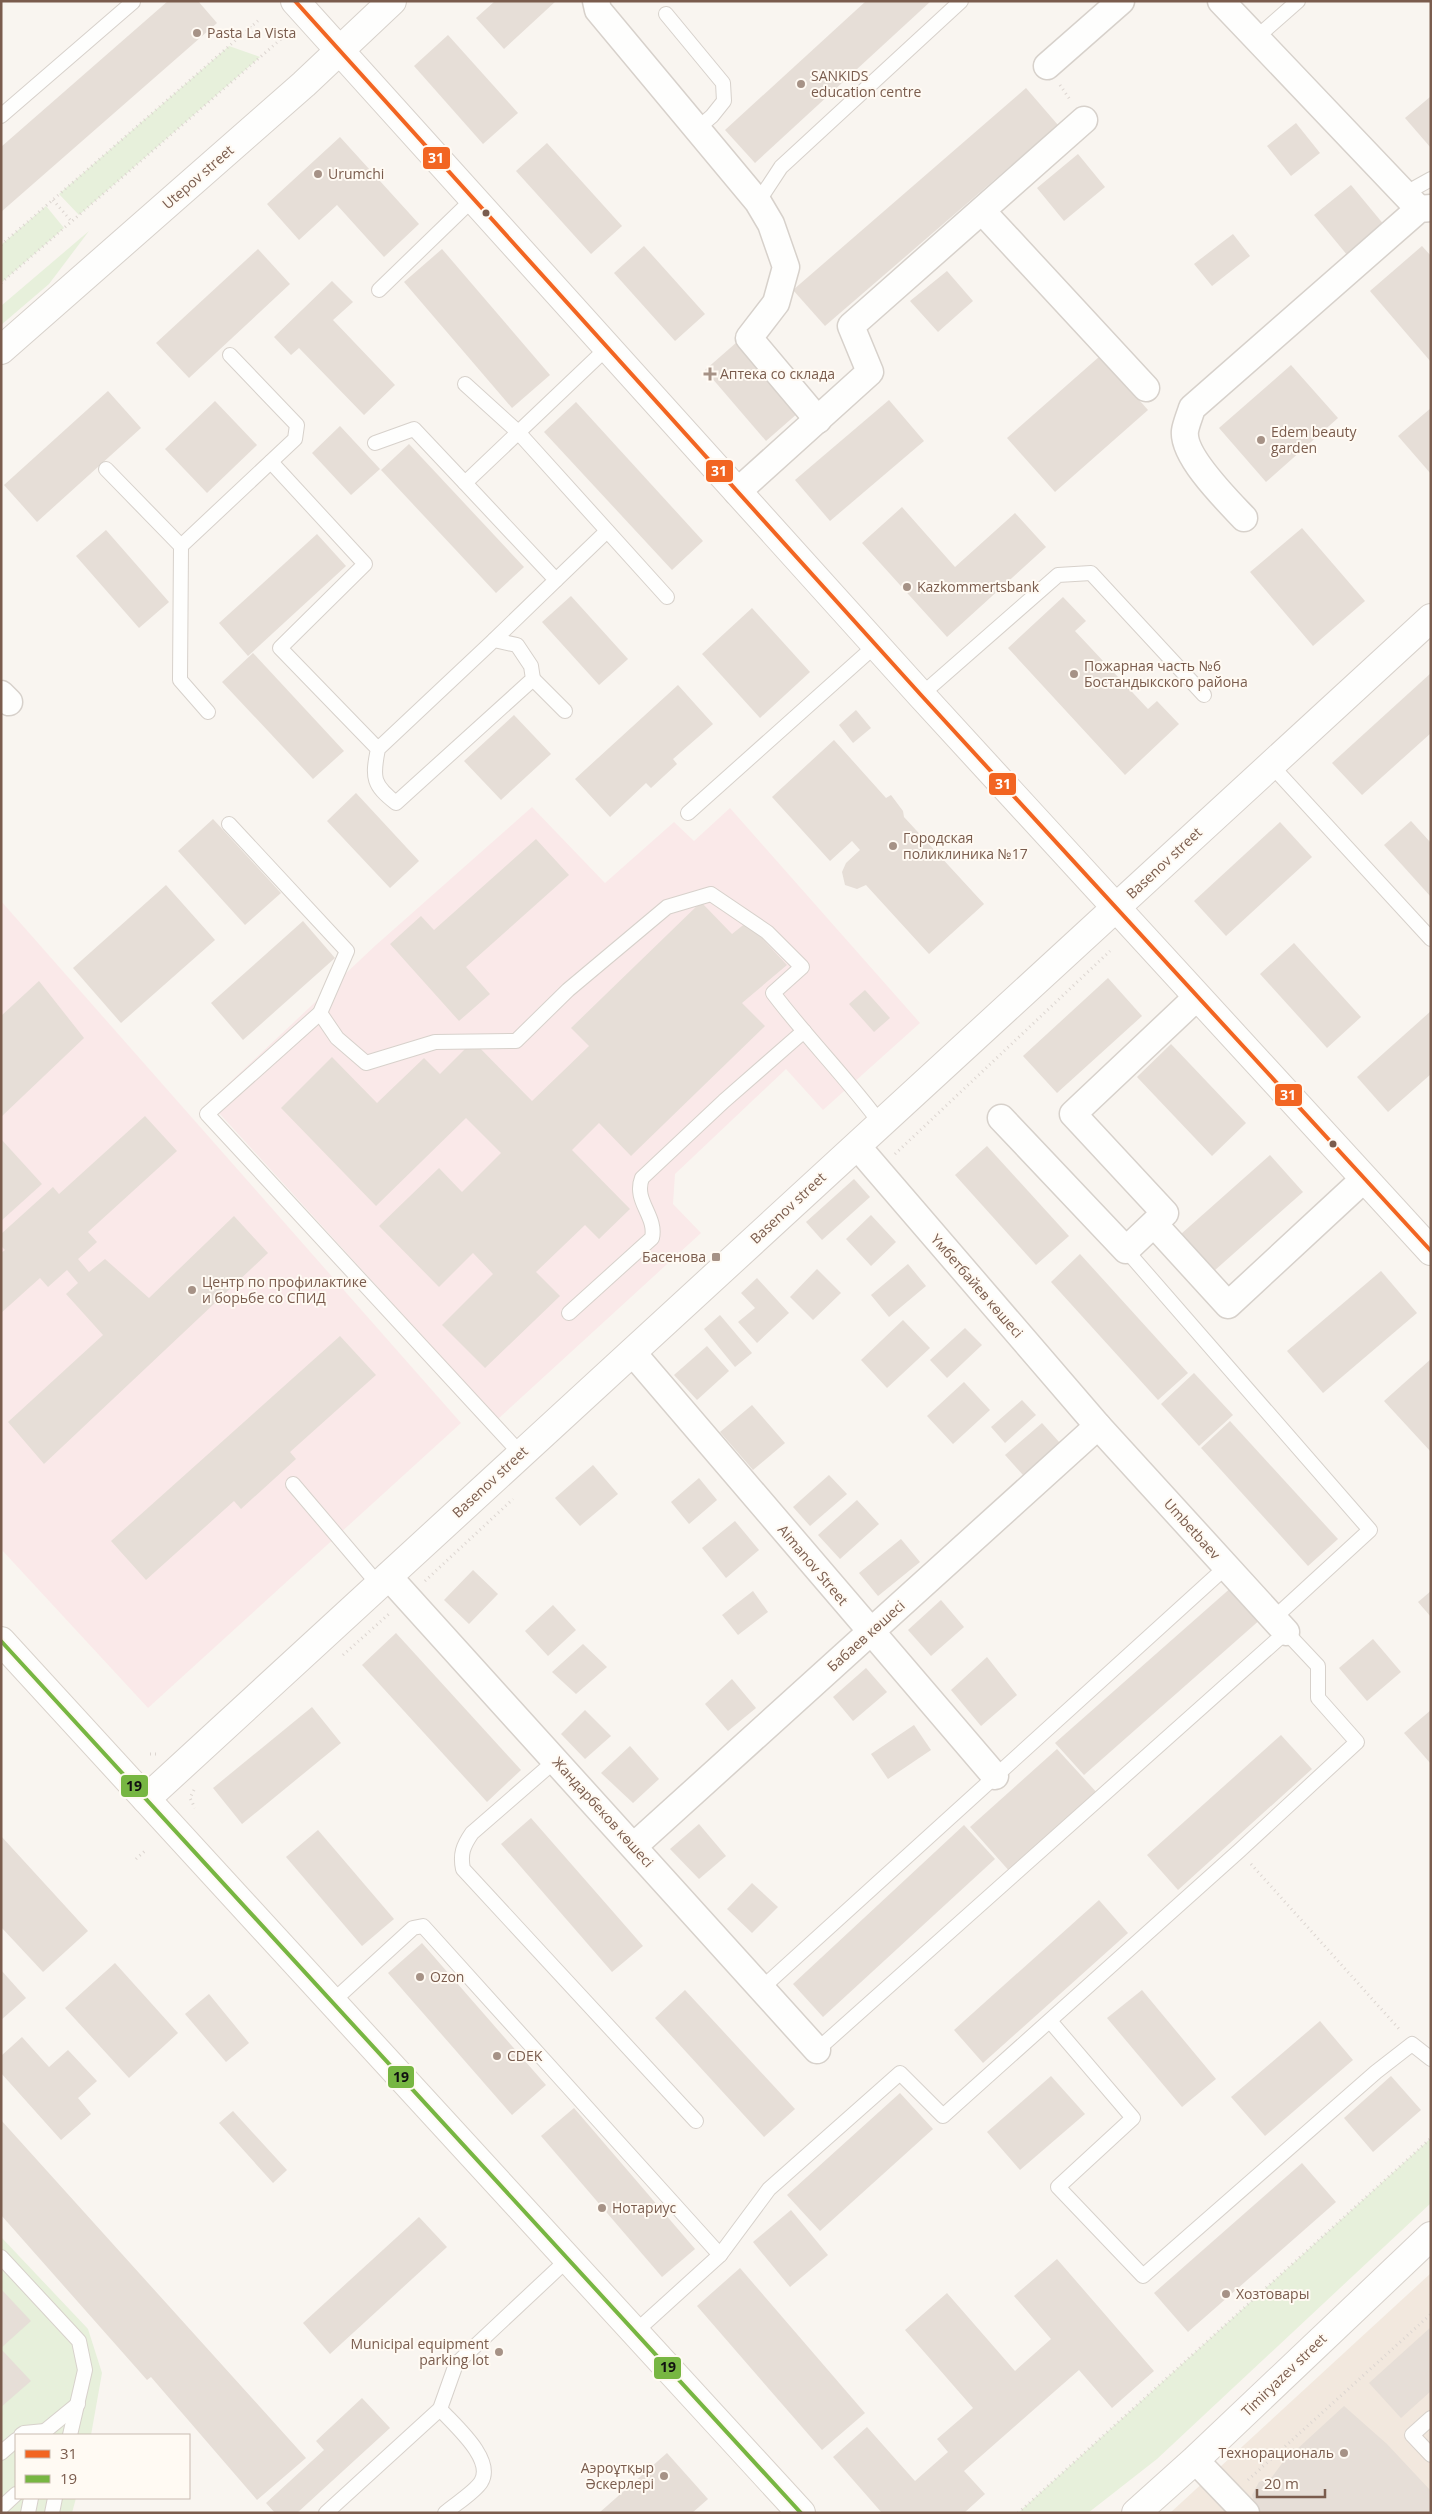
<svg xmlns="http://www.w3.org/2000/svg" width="1432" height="2514" font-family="'Open Sans',sans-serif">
  <rect width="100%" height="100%" fill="#f9f5f0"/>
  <!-- residential -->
  <polygon fill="#f2e8de" points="1431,2273 1431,2513 1170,2513"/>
  <!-- medical -->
  <g fill="#fae9e9">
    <polygon points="532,807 605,883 674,822 694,841 730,808 920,1023 823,1110 786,1069 675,1174 673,1204 701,1233 498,1419 209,1102 376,945"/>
    <polygon points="1,901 461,1423 148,1708 1,1549"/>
  </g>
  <!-- green -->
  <g fill="#e7f0db">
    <polygon points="229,46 260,57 79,215 59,194"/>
    <polygon points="46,206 64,228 1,283 1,245"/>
    <polygon points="89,231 49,284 1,325 1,306"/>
    <polygon points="1431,2138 1431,2203 1157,2459 1088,2513 1018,2513"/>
    <polygon points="1,2237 88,2329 102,2373 91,2435 16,2435 16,2498 76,2498 72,2513 1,2513"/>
  </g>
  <!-- building -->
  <g fill="#e6ded7">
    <polygon points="168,1 198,1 217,23 1,212 1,147"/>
    <polygon points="495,1 556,1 504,49 476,18"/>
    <polygon points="866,1 931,1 755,163 725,130"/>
    <polygon points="448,35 518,113 483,144 414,66"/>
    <polygon points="1026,88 1058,125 825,326 793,290"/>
    <polygon points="1430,97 1431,98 1431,148 1405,118"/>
    <polygon points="1296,123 1320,153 1291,176 1267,146"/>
    <polygon points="340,137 419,224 384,257 337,205 299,240 267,204"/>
    <polygon points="547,143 622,226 591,254 516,171"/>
    <polygon points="1078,154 1105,187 1064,221 1037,188"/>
    <polygon points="1351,185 1385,226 1348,256 1314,215"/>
    <polygon points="1233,234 1250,256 1212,286 1194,264"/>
    <polygon points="644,246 705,314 675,341 614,273"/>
    <polygon points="1422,246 1431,256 1431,362 1370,291"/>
    <polygon points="258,249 290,284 189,378 156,343"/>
    <polygon points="442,249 550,375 512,408 404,282"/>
    <polygon points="947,271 973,301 938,332 910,301"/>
    <polygon points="332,281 353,302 333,320 395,385 364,415 299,348 291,355 274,337"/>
    <polygon points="737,342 798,413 766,441 705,370"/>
    <polygon points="1100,356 1148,410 1055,492 1007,438"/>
    <polygon points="1291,365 1338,418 1266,482 1219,428"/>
    <polygon points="108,391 141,428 37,522 4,485"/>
    <polygon points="889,400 924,441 830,521 795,480"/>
    <polygon points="215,401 257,445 207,493 165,449"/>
    <polygon points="576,402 703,541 672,570 544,432"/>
    <polygon points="1431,408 1431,474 1398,436"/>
    <polygon points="340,426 380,469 351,495 312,453"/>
    <polygon points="409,444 524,567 496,593 381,470"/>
    <polygon points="902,507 955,567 1015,513 1046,547 947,637 862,543"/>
    <polygon points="1302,528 1365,601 1313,646 1250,572"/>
    <polygon points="106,530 169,602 139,628 76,556"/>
    <polygon points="317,534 346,566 248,656 219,623"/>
    <polygon points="571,596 628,659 599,685 542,622"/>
    <polygon points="1063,597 1086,621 1075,631 1148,709 1157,701 1179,724 1125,775 1008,648"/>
    <polygon points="752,608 810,672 760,718 702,654"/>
    <polygon points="253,653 344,751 313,779 222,682"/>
    <polygon points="1431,673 1431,733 1362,795 1332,763"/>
    <polygon points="678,685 713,724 673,759 677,764 651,788 646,783 610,817 575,779"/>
    <polygon points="856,710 871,728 853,743 839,725"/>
    <polygon points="514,715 551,754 501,800 464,761"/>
    <polygon points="834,740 886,798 891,795 903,811 904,817 984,904 929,954 866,885 857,889 845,885 842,872 846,863 860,850 852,841 830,861 772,797"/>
    <polygon points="356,793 419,861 390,888 327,821"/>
    <polygon points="213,819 281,893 245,925 178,851"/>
    <polygon points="1411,821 1431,843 1431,897 1384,845"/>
    <polygon points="1280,822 1312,857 1226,936 1194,901"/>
    <polygon points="536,839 569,875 466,967 490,994 459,1021 390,944 421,916 434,930"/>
    <polygon points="166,885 215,940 121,1023 73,968"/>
    <polygon points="701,902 732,934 747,922 787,965 742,1003 765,1026 631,1156 599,1123 572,1150 630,1209 599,1239 585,1225 536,1272 560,1296 485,1368 442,1325 493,1274 473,1253 439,1287 379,1226 439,1168 462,1192 501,1153 466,1118 376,1206 281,1108 332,1057 377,1103 424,1058 440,1074 473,1041 532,1101 589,1046 571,1028"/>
    <polygon points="303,921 335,958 243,1040 211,1003"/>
    <polygon points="1294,943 1361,1017 1327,1048 1260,974"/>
    <polygon points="1108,978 1142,1016 1057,1093 1023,1056"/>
    <polygon points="39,981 84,1038 1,1117 1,1016"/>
    <polygon points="865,990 890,1018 874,1032 849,1004"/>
    <polygon points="1431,1011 1431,1074 1388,1112 1357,1077"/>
    <polygon points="1171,1044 1246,1123 1212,1156 1137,1077"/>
    <polygon points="145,1116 177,1151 88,1232 97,1242 78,1259 89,1272 105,1259 149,1298 234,1216 268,1253 44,1464 8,1422 103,1335 66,1294 78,1283 67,1270 48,1287 40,1278 1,1313 1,1253 5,1250 1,1246 1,1234 53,1187 59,1194"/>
    <polygon points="1,1139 42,1184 1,1221"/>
    <polygon points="987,1146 1069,1236 1036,1265 955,1175"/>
    <polygon points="1270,1155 1303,1192 1214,1271 1181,1234"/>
    <polygon points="854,1179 870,1197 822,1240 806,1222"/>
    <polygon points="871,1215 896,1242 871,1266 846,1239"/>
    <polygon points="1080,1254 1188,1373 1158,1400 1051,1282"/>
    <polygon points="908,1264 926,1286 889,1317 871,1295"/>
    <polygon points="817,1269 841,1293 813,1320 790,1297"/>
    <polygon points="1381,1271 1417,1313 1323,1393 1287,1351"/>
    <polygon points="757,1278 789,1313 757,1343 738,1322 755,1308 741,1293"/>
    <polygon points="720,1315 752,1353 735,1367 704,1329"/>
    <polygon points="903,1320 930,1348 887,1388 861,1360"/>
    <polygon points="965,1328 982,1345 947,1378 930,1360"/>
    <polygon points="340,1336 376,1375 290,1452 296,1459 241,1509 234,1501 146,1580 111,1541"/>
    <polygon points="707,1346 729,1371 697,1400 674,1375"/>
    <polygon points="1431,1359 1431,1452 1384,1401"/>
    <polygon points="1194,1373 1233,1415 1199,1446 1161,1404"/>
    <polygon points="964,1382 990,1410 953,1444 927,1416"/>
    <polygon points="1022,1400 1036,1415 1005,1443 991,1427"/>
    <polygon points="752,1405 785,1443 753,1470 720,1432"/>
    <polygon points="1230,1421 1338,1539 1308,1566 1201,1448"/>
    <polygon points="1042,1423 1060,1443 1023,1475 1005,1455"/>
    <polygon points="593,1465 618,1494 580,1526 555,1498"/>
    <polygon points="829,1475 847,1494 810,1526 793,1507"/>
    <polygon points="699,1478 717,1500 689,1524 671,1502"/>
    <polygon points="857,1500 879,1524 840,1559 818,1535"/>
    <polygon points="735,1521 759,1550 726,1578 702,1548"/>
    <polygon points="901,1539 920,1562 878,1596 859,1573"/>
    <polygon points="473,1570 498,1594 469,1624 444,1600"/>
    <polygon points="1233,1586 1262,1618 1084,1775 1055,1743"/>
    <polygon points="753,1591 768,1612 738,1635 722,1615"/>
    <polygon points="1431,1591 1431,1617 1418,1602"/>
    <polygon points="941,1600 964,1627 931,1656 908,1630"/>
    <polygon points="553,1605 576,1630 548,1656 525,1631"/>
    <polygon points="396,1633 521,1770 487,1802 362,1665"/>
    <polygon points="1373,1639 1401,1672 1367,1701 1339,1668"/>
    <polygon points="583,1644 607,1667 576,1694 552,1672"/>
    <polygon points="987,1657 1017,1695 981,1726 951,1690"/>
    <polygon points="866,1668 887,1692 853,1721 833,1697"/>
    <polygon points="732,1679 756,1708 728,1731 705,1704"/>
    <polygon points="312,1707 341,1743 242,1824 213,1788"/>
    <polygon points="585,1710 611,1736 585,1759 561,1734"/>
    <polygon points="1431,1710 1431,1764 1404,1733"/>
    <polygon points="914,1725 931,1750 888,1779 871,1754"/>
    <polygon points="1281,1735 1312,1769 1178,1890 1147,1855"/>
    <polygon points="630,1746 659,1779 633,1803 601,1773"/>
    <polygon points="1057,1749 1099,1795 1011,1873 970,1827"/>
    <polygon points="531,1818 643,1946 612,1972 501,1844"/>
    <polygon points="699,1824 726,1856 699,1879 670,1849"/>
    <polygon points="964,1825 995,1859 823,2017 793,1984"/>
    <polygon points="318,1830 394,1919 362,1946 286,1857"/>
    <polygon points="1,1836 88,1931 43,1972 1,1927"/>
    <polygon points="752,1883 778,1907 752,1933 727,1909"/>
    <polygon points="1099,1900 1128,1933 983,2063 954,2030"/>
    <polygon points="422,1943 546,2085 512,2115 388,1973"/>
    <polygon points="115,1963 178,2033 129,2078 65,2008"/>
    <polygon points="1,1970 26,1998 1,2020"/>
    <polygon points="685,1990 795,2109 764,2137 655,2018"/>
    <polygon points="1142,1990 1216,2079 1182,2107 1107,2018"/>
    <polygon points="209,1994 249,2043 226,2062 185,2014"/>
    <polygon points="1320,2021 1353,2060 1265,2136 1231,2097"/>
    <polygon points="22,2037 49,2067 68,2050 97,2081 78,2098 91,2114 61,2140 1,2073 1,2056"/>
    <polygon points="1051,2076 1085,2114 1020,2170 987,2132"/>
    <polygon points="1391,2076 1421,2110 1373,2152 1344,2118"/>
    <polygon points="900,2093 933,2129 820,2231 787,2195"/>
    <polygon points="574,2108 695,2249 662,2277 541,2136"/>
    <polygon points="233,2111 287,2170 273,2183 219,2123"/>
    <polygon points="1,2120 306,2458 257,2500 151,2377 147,2380 1,2215"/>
    <polygon points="1302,2163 1336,2202 1188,2332 1154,2293"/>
    <polygon points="791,2210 828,2255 790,2287 753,2242"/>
    <polygon points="419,2217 447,2247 330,2354 303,2323"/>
    <polygon points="1057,2259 1154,2371 1112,2408 1079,2370 964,2471 985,2494 964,2513 882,2513 833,2457 867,2427 915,2481 948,2452 937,2439 973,2408 905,2330 947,2293 1015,2371 1051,2339 1014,2296"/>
    <polygon points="740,2268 865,2413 822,2450 697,2306"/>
    <polygon points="1,2289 31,2321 1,2348"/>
    <polygon points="1431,2327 1431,2391 1401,2418 1369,2383"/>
    <polygon points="1,2349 31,2381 1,2407"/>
    <polygon points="362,2398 390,2428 297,2513 275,2513 266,2503 324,2450 316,2441"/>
    <polygon points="1344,2406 1387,2444 1431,2491 1431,2513 1260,2513 1256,2509 1252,2495 1259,2482 1272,2477 1283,2462"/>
    <polygon points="667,2453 708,2499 692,2513 599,2513"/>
  </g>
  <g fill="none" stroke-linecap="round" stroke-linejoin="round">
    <!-- service casing -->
    <g stroke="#d7d1cb" stroke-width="16">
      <g id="service">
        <polyline points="666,14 723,83 724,101 712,116 697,129"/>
        <polyline points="1256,38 1298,1"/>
        <polyline points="1,116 133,2"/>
        <polyline points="1404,194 1431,179"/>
        <polyline points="758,202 781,167 961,1"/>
        <polyline points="379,290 473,199"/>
        <polyline points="465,384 518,432 667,597"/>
        <polyline points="375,443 414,429 465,483 607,348"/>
        <path d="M271,462L365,564L280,648L378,749C372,778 373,785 396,803L533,679L531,666L517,645L494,640L378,749"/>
        <polyline points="106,469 181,546"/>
        <polyline points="465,483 556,580 494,640"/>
        <polyline points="556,580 607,531"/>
        <polyline points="533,679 565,711"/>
        <polyline points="921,695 1058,575 1091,573 1204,695"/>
        <polyline points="208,712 180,680 181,546 295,439 297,425 230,355"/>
        <polyline points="1271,765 1431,939"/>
        <polyline points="688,813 876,645"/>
        <polyline points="229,824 347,951 320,1013 207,1114 521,1454"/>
        <path d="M320,1013L337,1038L366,1063L435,1042L516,1041L568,990L667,907L711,894L767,932L802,967L773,993C807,1038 847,1078 881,1124"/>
        <polyline points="1126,1250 1370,1530 1274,1618"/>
        <path d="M569,1313L652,1238C657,1216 633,1201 642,1178L724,1101L804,1031"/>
        <polyline points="293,1484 378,1584"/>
        <path d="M556,1760L472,1833C463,1846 460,1854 463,1869L696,2121"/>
        <polyline points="762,1988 1226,1567"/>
        <polyline points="332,2002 413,1928 423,1926 720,2255"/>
        <polyline points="1050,2021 1133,2118 1058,2187 1143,2276 1376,2072 1412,2044 1431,2059"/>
        <polyline points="1,2257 79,2341 85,2370 70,2435"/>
        <polyline points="634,2333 720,2255 769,2189 900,2073 943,2116 1239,1851 1357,1742 1318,1698 1318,1666 1286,1632 817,2050"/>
        <path d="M440,2409C454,2425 495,2459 481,2482C475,2492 454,2505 445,2513"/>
        <polyline points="1431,2418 1412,2435 1431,2455"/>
        <polyline points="21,2435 24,2433 45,2431"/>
        <polyline points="44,2435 45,2431 78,2404"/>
        <polyline points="1,2453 16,2440"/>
        <polyline points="1,2508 16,2494"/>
        <polyline points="28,2513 31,2498"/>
        <polyline points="52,2513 55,2498"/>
        <polyline points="326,2513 440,2409 456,2364 567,2260"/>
      </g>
    </g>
    <!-- minor casing -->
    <g stroke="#d7d1cb" stroke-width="29">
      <g id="minor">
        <polyline points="596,1 598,10 758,202 771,224 786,267 776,303 749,338 818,420"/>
        <polyline points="1221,1 1419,209"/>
        <polyline points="1047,66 1121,1"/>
        <polyline points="982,211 1146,388"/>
        <polyline points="737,492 870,372 851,326 1084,120"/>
        <path d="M1244,518C1228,501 1182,456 1185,431C1186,424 1190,415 1192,408L1419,209L1431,208"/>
        <polyline points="1,694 9,702"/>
        <polyline points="1001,1118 1126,1250 1165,1213 1073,1114 1197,997"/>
        <polyline points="857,1146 1098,1426 1286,1632"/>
        <polyline points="1154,1224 1228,1305 1364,1179"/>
        <polyline points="632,1352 995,1776"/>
        <polyline points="388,1576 817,2050"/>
        <polyline points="634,1846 1098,1426"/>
        <polyline points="1195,2460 1246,2513"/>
      </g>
    </g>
    <!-- tertiary casing -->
    <g stroke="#d7d1cb" stroke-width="30">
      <g id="tertiary">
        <polyline points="295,1 921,695 1431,1251"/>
        <polyline points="1,350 304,84 392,1"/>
        <polyline points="146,1799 1431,618"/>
        <polyline points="1136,2513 1195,2460 1431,2236"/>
      </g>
    </g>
    <!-- secondary casing -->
    <g stroke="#d9d2cb" stroke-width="30">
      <polyline id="secondary" points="1,1641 801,2513"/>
    </g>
    <!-- path -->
    <g stroke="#dcd5d0" stroke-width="3" stroke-dasharray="1 4" stroke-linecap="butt">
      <polyline points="250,27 262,40"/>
      <polyline points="1060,85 1071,101"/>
      <polyline points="53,200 72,222"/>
      <polyline points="1,245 260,19"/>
      <polyline points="1,283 289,32"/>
      <polyline points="895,1154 1110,951"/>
      <polyline points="425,1581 513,1499"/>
      <polyline points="343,1655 390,1613"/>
      <polyline points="150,1754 158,1754"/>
      <polyline points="194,1790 190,1798 195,1808"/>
      <polyline points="136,1859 147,1849"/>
      <polyline points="1251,1864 1400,2030"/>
      <polyline points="1248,2480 1431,2314"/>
      <polyline points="1018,2513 1431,2138"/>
    </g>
    <!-- service -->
    <use href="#service" stroke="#fefefd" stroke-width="14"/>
    <!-- minor -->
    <use href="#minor" stroke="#fefefd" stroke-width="26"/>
    <!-- tertiary -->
    <use href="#tertiary" stroke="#fefefd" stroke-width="28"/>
    <!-- secondary -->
    <use href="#secondary" stroke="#fefefd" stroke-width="28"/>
    <!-- bus-1 casing -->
    <g stroke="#fffaf3" stroke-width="8">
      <polyline id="bus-1" points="295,1 921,695 1431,1251"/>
    </g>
    <!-- bus-2 casing -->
    <g stroke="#fffaf3" stroke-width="8">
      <polyline id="bus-2" points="1,1641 801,2513"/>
    </g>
    <!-- bus-1 -->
    <use href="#bus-1" stroke="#f26522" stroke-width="4"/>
    <!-- bus-2 -->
    <use href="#bus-2" stroke="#77b642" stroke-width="4"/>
  </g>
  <!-- markers -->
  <g fill="#a69286" stroke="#fffaf3" stroke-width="2">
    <circle cx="197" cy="33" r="5"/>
    <circle cx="801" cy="84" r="5"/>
    <circle cx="318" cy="174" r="5"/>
    <path d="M707.5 366.5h5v5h5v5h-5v5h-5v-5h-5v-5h5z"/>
    <circle cx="1261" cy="440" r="5"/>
    <circle cx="907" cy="587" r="5"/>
    <circle cx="1074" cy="674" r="5"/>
    <circle cx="893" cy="846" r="5"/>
    <rect x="711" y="1252" width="10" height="10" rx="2.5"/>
    <circle cx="192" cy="1290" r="5"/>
    <circle cx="420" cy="1977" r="5"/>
    <circle cx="497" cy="2056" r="5"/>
    <circle cx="602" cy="2208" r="5"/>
    <circle cx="1226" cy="2294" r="5"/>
    <circle cx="499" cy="2352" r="5"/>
    <circle cx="1344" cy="2453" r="5"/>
    <circle cx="664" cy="2476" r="5"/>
  </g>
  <g fill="#7a5c4d" stroke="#fffaf3" stroke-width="2">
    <circle cx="486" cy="213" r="4.5"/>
    <circle cx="1333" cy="1144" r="4.5"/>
  </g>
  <g text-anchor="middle" stroke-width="4" stroke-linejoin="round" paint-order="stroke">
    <!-- poi labels -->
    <g font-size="14" fill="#7a5c4d" stroke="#fffaf3" text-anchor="start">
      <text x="207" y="38">Pasta La Vista</text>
      <text x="811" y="81">SANKIDS<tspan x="811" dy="16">education centre</tspan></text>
      <text x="328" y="179">Urumchi</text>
      <text x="720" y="379">Аптека со склада</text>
      <text x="1271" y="437">Edem beauty<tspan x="1271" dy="16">garden</tspan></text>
      <text x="917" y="592">Kazkommertsbank</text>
      <text x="1084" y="671">Пожарная часть №6<tspan x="1084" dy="16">Бостандыкского района</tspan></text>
      <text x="903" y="843">Городская<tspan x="903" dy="16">поликлиника №17</tspan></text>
      <text x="706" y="1262" text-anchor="end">Басенова</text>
      <text x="202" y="1287">Центр по профилактике<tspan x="202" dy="16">и борьбе со СПИД</tspan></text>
      <text x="430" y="1982">Ozon</text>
      <text x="507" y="2061">CDEK</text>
      <text x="612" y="2213">Нотариуc</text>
      <text x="1236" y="2299">Хозтовары</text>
      <text x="489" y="2349" text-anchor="end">Municipal equipment<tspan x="489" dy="16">parking lot</tspan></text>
      <text x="1334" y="2458" text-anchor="end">Технорациональ</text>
      <text x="654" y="2473" text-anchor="end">Аэроұтқыр<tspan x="654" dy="16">Әскерлері</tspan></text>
    </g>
    <!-- street labels -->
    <g font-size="14" fill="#7a5c4d" stroke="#fffaf3">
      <text transform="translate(198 177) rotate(-41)" y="5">Utepov street</text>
      <text transform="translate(1164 863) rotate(-43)" y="5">Basenov street</text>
      <text transform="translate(788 1208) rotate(-43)" y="5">Basenov street</text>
      <text transform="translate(977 1286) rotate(49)" y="5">Үмбетбайев көшесі</text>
      <text transform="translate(490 1482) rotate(-43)" y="5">Basenov street</text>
      <text transform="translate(1192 1529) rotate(48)" y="5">Umbetbaev</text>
      <text transform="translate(813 1565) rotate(50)" y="5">Aimanov Street</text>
      <text transform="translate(866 1636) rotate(-42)" y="5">Бабаев көшесі</text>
      <text transform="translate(603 1812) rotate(48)" y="5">Жандарбеков көшесі</text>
      <text transform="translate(1284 2375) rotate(-44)" y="5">Timiryazev street</text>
    </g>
  </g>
  <g stroke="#fffaf3" stroke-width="2">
    <rect x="422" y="146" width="29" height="24" rx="5" fill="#f26522"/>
    <rect x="705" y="459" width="29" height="24" rx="5" fill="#f26522"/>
    <rect x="988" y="772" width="29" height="24" rx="5" fill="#f26522"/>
    <rect x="1274" y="1083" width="29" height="24" rx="5" fill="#f26522"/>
    <rect x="120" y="1774" width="29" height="24" rx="5" fill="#77b642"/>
    <rect x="387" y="2065" width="28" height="24" rx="5" fill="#77b642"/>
    <rect x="653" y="2356" width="29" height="24" rx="5" fill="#77b642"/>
  </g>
  <g font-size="14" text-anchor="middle" font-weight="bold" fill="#fff">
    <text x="436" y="163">31</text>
    <text x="719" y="476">31</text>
    <text x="1003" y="789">31</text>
    <text x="1288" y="1100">31</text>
  </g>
  <g font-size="14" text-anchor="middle" font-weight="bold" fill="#111">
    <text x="134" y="1791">19</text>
    <text x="401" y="2082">19</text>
    <text x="668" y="2372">19</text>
  </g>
  <!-- border -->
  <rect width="1432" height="2514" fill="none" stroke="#7a5c4d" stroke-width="5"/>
  <!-- legend -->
  <rect x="15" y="2434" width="175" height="65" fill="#fffaf3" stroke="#cabbb1"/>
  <rect x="25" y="2450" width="25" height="8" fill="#f26522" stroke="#cabbb1"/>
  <text x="60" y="2459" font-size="15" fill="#7a5c4d">31</text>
  <rect x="25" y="2475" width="25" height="8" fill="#77b642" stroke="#cabbb1"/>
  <text x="60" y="2484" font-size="15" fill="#7a5c4d">19</text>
  <!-- scale -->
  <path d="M1257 2489v8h68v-8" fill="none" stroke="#7a5c4d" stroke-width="2.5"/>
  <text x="1264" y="2489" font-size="15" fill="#7a5c4d" stroke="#fffaf3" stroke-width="4" paint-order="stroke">20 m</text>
</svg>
